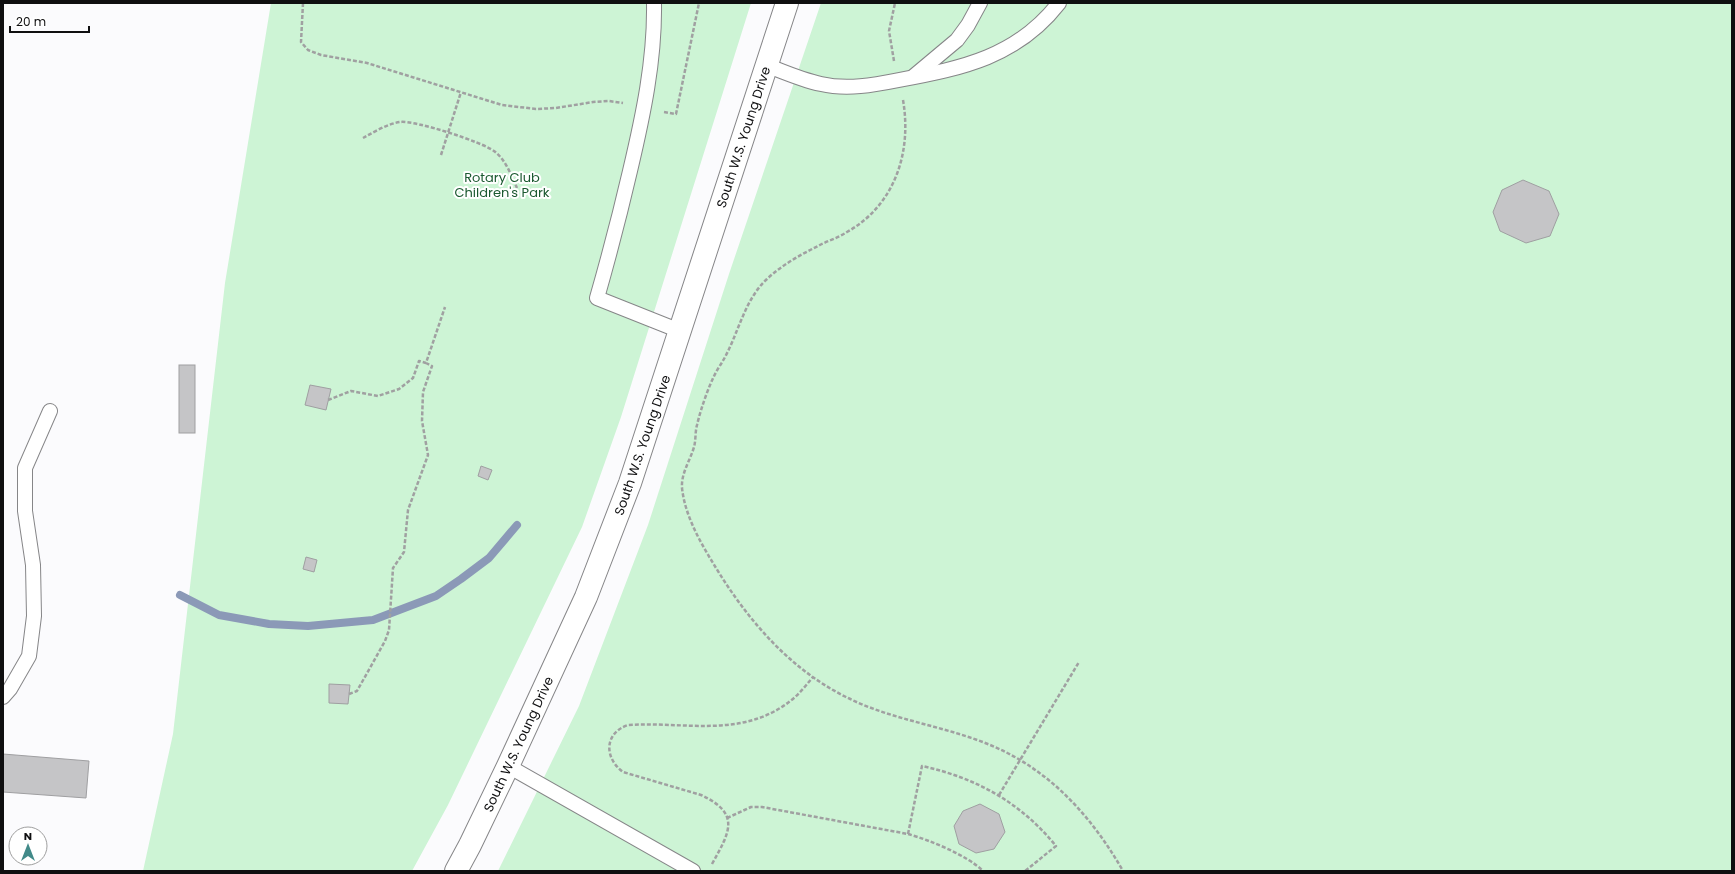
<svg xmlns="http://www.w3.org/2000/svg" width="1735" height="874" font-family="Poppins,sans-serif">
  <rect width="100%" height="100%" fill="#fbfbfd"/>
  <!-- green -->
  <g fill="#cdf4d5">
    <polygon points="271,3 751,3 621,417 582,527 448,805 412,871 143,871 173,734 225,283"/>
    <polygon points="821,3 1732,3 1732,871 498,871 579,706 648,525 729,274"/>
  </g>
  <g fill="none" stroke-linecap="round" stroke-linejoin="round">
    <!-- stream -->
    <polyline stroke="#8b99b7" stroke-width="8" points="180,595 219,615 269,624 308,626 373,620 436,596 461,579 489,558 517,525"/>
  </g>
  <!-- building -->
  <g fill="#c5c5c7" stroke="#9f9fa1">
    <polygon points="1523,180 1549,191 1559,214 1550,236 1526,243 1500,231 1493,212 1502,190"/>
    <rect x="179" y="365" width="16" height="68"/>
    <polygon points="310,385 331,389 326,410 305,405"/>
    <polygon points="481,466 492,470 488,480 478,476"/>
    <polygon points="306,557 317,560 314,572 303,569"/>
    <polygon points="329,684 350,685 348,704 329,703"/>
    <polygon points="3,754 89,761 86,798 3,792"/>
    <polygon points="980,804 999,814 1005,832 994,849 976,853 959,844 954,826 963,811"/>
  </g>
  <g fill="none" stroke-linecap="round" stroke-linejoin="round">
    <!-- service casing -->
    <g stroke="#868688" stroke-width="16">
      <g id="service">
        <path d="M654,3C655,60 643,116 630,171C620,214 609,256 597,298L680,331"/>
        <path d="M766,65C784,72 802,80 821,84C847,90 874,85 899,80C963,68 1017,57 1059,3"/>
        <polyline points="914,76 957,40 968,25 980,3"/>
        <polyline points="3,697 10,689 29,656 34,616 33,565 25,511 25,468 50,411"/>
        <polyline points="508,766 693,871"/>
      </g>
    </g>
    <!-- secondary casing -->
    <g stroke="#868688" stroke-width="24">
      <polyline id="secondary" points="456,871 470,845 508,766 586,597 630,483 787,3"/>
    </g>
    <!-- path -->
    <g stroke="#a0a0a1" stroke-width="2.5" stroke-dasharray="4 2" stroke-linecap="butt">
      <polyline points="303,3 301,42 308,50 321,55 367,63 502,105 536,109 556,108 593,102 609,101 623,103"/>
      <polyline points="894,61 889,31 895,3"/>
      <path d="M903,100C912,152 895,205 847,232C838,238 827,241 818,246C800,255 782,265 767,279C743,301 738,337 721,364C711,378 701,408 697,425C695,432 696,440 694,447C690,461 681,473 682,488C685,515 699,540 713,563C746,618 788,668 846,697C901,725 966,727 1020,760C1064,786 1098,827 1123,871"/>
      <polyline points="664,112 676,114 699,3"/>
      <path d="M363,138C374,132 387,124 400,122C415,120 482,142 494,151C506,160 511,175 517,188"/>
      <polyline points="441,155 461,92"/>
      <polyline points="328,400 351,391 378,396 399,389 413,378 419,361 426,363"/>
      <polyline points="349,694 357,691 385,641 389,630 393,568 404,552 408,510 428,455 422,421 423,392 432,366 426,363 445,307"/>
      <polyline points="999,795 1079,662"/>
      <path d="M727,818L751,807H762L908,834C929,840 967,855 983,871"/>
      <path d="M908,834L922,766C977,778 1021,803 1056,846L1025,871"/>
      <path d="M712,864C729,833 742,814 701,795L623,772C604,758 604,733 628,725C686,721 744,740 794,698C801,692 807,684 813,677"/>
    </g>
    <!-- service -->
    <use href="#service" stroke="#fff" stroke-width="14"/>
    <!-- secondary -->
    <use href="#secondary" stroke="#fff" stroke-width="22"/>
  </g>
  <g text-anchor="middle" stroke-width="4" stroke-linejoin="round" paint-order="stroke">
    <!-- street labels -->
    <g font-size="13" fill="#0f0f10" stroke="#fff">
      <text transform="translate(743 137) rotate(-72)" y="5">South W.S. Young Drive</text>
      <text transform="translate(642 445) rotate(-71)" y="5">South W.S. Young Drive</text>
      <text transform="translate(518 744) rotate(-65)" y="5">South W.S. Young Drive</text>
    </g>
    <!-- park labels -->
    <g font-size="13" fill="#1b5930" stroke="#fff">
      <text x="502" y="182">Rotary Club<tspan x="502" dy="15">Children's Park</tspan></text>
    </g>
  </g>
  <!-- border -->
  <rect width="1735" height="874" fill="none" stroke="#0f0f10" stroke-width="8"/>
  <!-- north arrow -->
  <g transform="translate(28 846)"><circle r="19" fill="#ffffff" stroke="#9f9f9f"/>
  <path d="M0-3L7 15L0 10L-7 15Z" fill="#428a89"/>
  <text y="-6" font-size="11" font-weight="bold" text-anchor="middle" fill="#0f0f10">N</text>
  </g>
  <!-- scale -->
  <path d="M10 26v6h79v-6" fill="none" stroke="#0f0f10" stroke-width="2"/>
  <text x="16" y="26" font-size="12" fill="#0f0f10" stroke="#ffffff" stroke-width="3" paint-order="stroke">20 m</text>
</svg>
